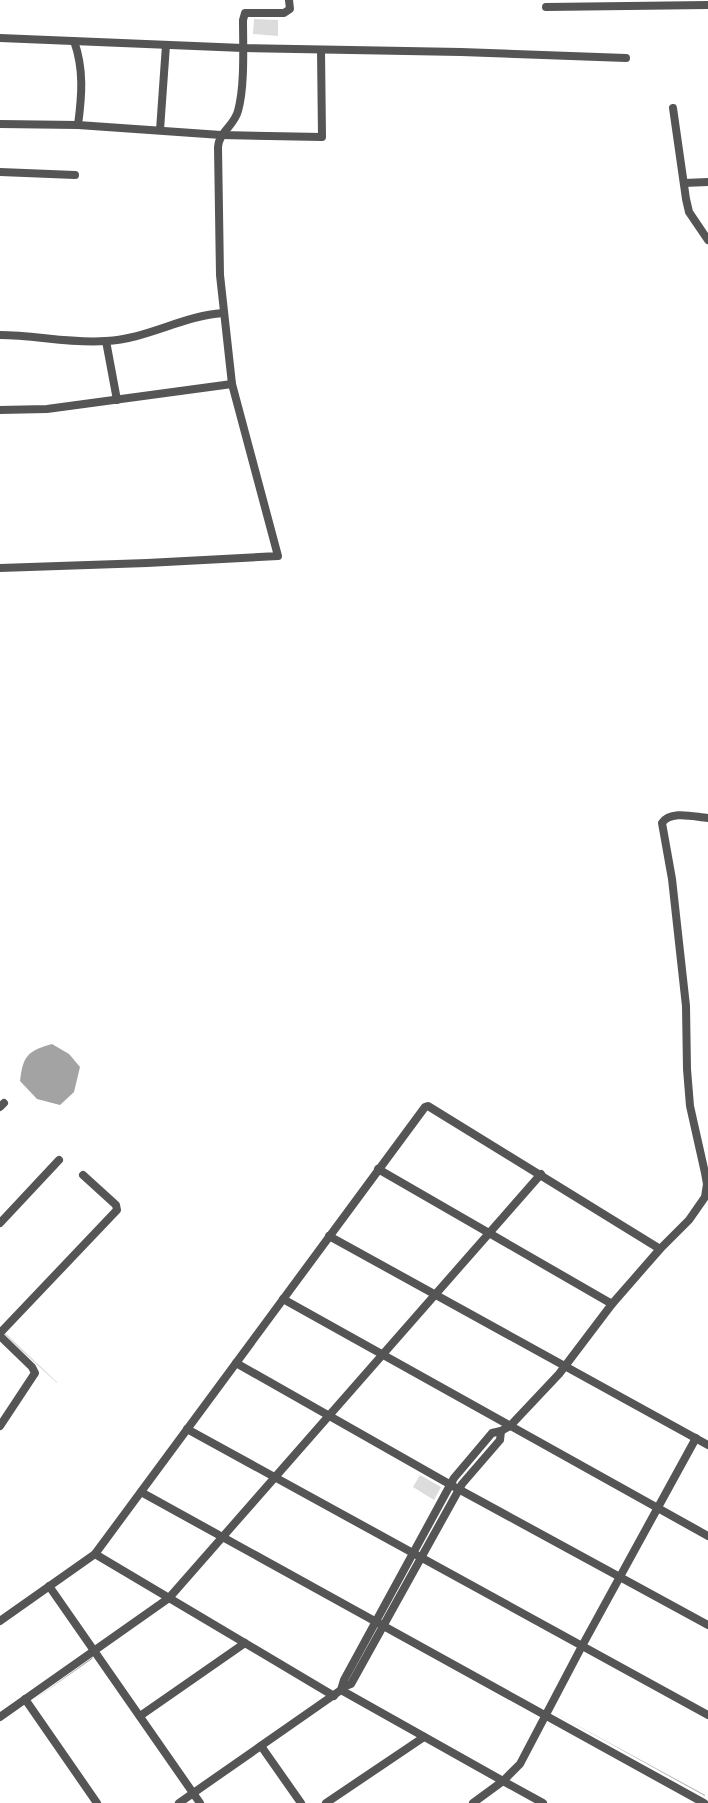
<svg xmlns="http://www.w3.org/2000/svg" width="708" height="1803" font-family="Cabin,sans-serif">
  <rect width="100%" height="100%" fill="#fff"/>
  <!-- green -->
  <g fill="#dcdcdc">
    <polygon points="254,19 278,20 278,36 253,34"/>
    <polygon points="0,1328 57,1382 57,1383 0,1331"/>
    <polygon points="420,1475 441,1487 434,1500 413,1487"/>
  </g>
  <!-- water -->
  <g fill="#a3a3a3">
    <path d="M52,1044L69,1054L80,1067L74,1092L60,1105L37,1099L20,1081C23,1055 28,1051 52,1044Z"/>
    <polygon points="93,1657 92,1659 185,1792 92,1659 32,1701"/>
    <polygon points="551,1711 705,1795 705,1796"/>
  </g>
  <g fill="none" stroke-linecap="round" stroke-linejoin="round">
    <!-- minor -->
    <g stroke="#555" stroke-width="8">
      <polyline points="546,7 708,5"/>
      <polyline points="0,38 243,48 461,52 626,58"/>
      <path d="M74,41C84,69 82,95 78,125"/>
      <polyline points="673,108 686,199 689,212 708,240"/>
      <polyline points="0,124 78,125 221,135 322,137 321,50"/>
      <polyline points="160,130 166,45"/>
      <polyline points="0,172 75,175"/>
      <polyline points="684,183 708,182"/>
      <path d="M0,335C35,335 71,344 106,341C147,339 182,316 223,313"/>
      <polyline points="106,341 117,400"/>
      <polyline points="0,410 47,409 232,384"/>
      <path d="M0,568L147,563L278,556L232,384L220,275L218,147C219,132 234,126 238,111C245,86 243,46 243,20L245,13H284L290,9L289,0"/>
      <polyline points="0,1107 4,1103"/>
      <polyline points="378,1169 612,1304"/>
      <polyline points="0,1223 59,1160"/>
      <polyline points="329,1236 708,1445"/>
      <polyline points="283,1299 708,1536"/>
      <polyline points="0,1333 117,1210 116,1205 83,1175"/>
      <polyline points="0,1336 32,1367 35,1373 0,1426"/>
      <polyline points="236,1363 451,1485 708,1625"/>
      <polyline points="187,1429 708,1715"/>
      <polyline points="141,1492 704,1803"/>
      <polyline points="95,1554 334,1696"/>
      <polyline points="49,1586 200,1803"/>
      <polyline points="0,1621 95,1554 425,1107 428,1106 660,1249"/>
      <polyline points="343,1687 351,1684 462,1484 500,1440 501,1431"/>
      <polyline points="341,1690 503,1781 473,1803"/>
      <polyline points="25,1699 97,1803"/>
      <polyline points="140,1716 245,1643"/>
      <polyline points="0,1717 169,1598 541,1174"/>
      <polyline points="261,1746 301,1803"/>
      <path d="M179,1803L341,1690L344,1680L454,1478L492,1433L501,1431L510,1426L559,1374L612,1304L660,1249L689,1220L705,1197L707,1184L705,1173L690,1106L687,1069L686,1006L672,879L662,823C671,810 694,817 708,818"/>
      <polyline points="326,1803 424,1737"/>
      <polyline points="543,1803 503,1781 520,1764 582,1646 696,1438"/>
    </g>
  </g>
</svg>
